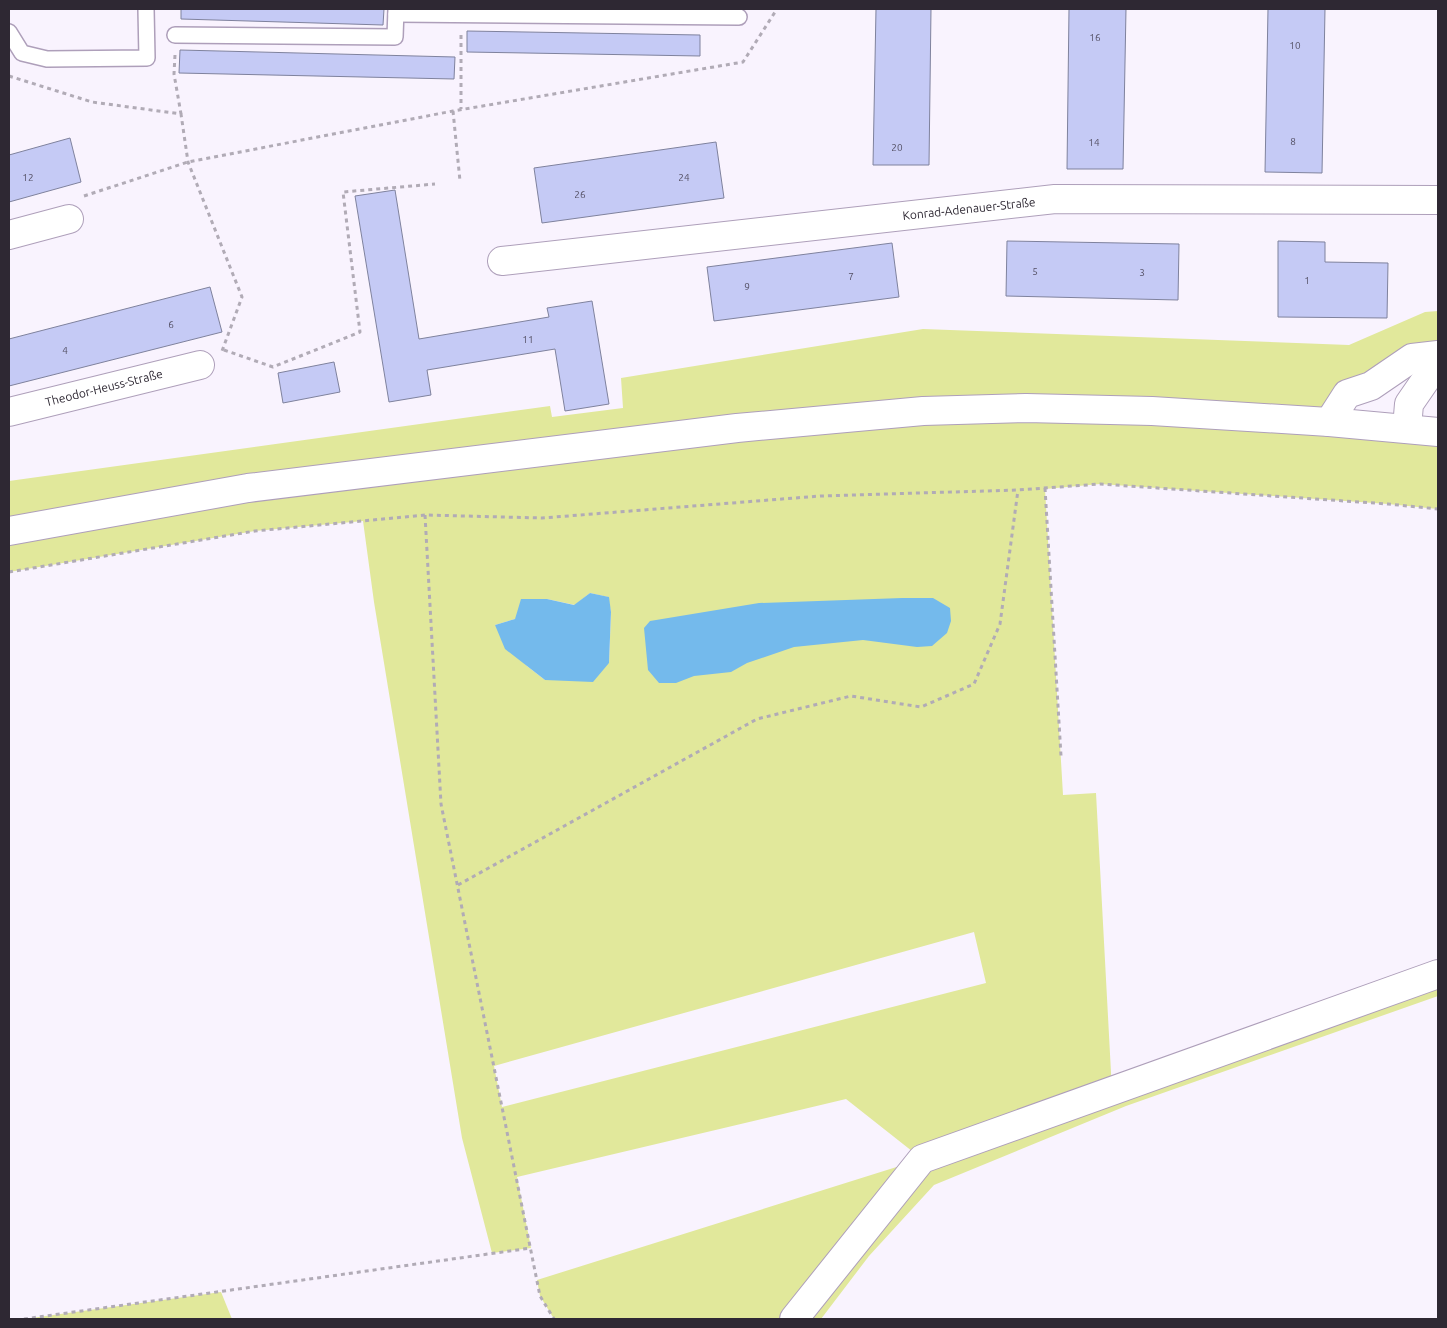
<svg xmlns="http://www.w3.org/2000/svg" width="1447" height="1328" font-family="Ubuntu,sans-serif">
  <rect width="100%" height="100%" fill="#f9f3fe"/>
  <!-- green -->
  <g fill="#e1e89b" fill-rule="evenodd">
    <path d="M1438,311V355L1330,421L1438,432V509L1388,504L1100,484L1045,489L1063,795L1096,793L1112,1091L1438,974V996L1126,1106L934,1185L869,1256L821,1319H554L540,1296L537,1280L922,1159L846,1099L517,1177L531,1248L492,1253L462,1138L374,602L363,521L255,531L9,572V481L550,406L552,417L623,408L621,378L923,329L1349,345L1425,312ZM590,593L608,597L611,612L609,663L545,680L527,666L495,625L515,619L547,599L575,605ZM974,932L986,983L502,1107L494,1066Z"/>
    <polygon points="221,1292 232,1319 24,1319"/>
  </g>
  <!-- water -->
  <g fill="#74baec">
    <polygon points="590,593 609,597 611,612 609,663 593,682 545,680 505,649 495,625 515,619 521,599 547,599 574,605"/>
    <polygon points="902,598 933,598 950,608 951,621 947,633 932,646 917,647 863,640 794,647 747,663 731,672 694,676 676,683 659,683 648,670 644,628 650,621 759,603"/>
  </g>
  <!-- building -->
  <g fill="#c5caf5" stroke="#7f829d">
    <polygon points="181,9 384,9 383,25 181,19"/>
    <polygon points="876,9 931,9 929,165 873,165"/>
    <polygon points="1069,9 1126,9 1123,169 1067,169"/>
    <polygon points="1268,9 1325,9 1322,173 1265,172"/>
    <polygon points="467,31 700,35 700,56 467,52"/>
    <polygon points="180,50 455,57 454,79 179,73"/>
    <polygon points="70,138 81,182 9,202 9,155"/>
    <polygon points="716,142 724,198 542,223 534,168"/>
    <polygon points="395,190 419,339 549,317 547,308 592,301 609,404 565,411 555,349 427,370 431,395 389,402 355,196"/>
    <polygon points="1007,241 1179,244 1178,300 1006,296"/>
    <polygon points="1278,241 1325,242 1325,262 1388,263 1387,318 1278,317"/>
    <polygon points="892,243 899,297 714,321 707,267"/>
    <polygon points="210,287 222,332 9,386 9,339"/>
    <polygon points="334,362 340,392 283,403 278,373"/>
  </g>
  <g fill="none" stroke-linecap="round" stroke-linejoin="round">
    <!-- service casing -->
    <g stroke="#ae9fba" stroke-width="18">
      <g id="service">
        <polyline points="396,14 739,17"/>
        <polyline points="9,32 22,53 47,59 147,58 146,9"/>
        <polyline points="175,35 395,37 396,9"/>
      </g>
    </g>
    <!-- minor casing -->
    <g stroke="#ae9fba" stroke-width="30">
      <g id="minor">
        <polyline points="9,235 69,219"/>
        <polyline points="502,261 1055,199 1438,200"/>
        <polyline points="9,412 200,365"/>
        <polyline points="1329,422 1347,394 1371,386 1412,358 1438,355"/>
        <polyline points="1407,428 1409,404 1438,362"/>
        <polyline points="794,1319 922,1159 1438,974"/>
      </g>
    </g>
    <!-- secondary casing -->
    <g stroke="#ae9fba" stroke-width="30">
      <polyline id="secondary" points="9,531 248,488 737,428 923,411 1026,408 1152,411 1329,422 1438,432"/>
    </g>
    <!-- path -->
    <g stroke="#b1abb6" stroke-width="3" stroke-dasharray="4 4" stroke-linecap="butt">
      <polyline points="461,35 461,109"/>
      <polyline points="175,55 174,74 181,114"/>
      <polyline points="9,76 92,102 181,114 188,162 242,297 222,351"/>
      <polyline points="453,111 460,181"/>
      <polyline points="84,196 188,162 453,111 743,62 777,9"/>
      <polyline points="224,350 273,367 360,332 343,192 435,184"/>
      <polyline points="1045,488 1061,756"/>
      <polyline points="425,515 441,804 540,1296 554,1319"/>
      <polyline points="9,572 255,531 425,515 542,518 820,496 1018,490 1100,484 1388,504 1438,509"/>
      <polyline points="458,885 757,719 851,696 921,707 974,684 1000,624 1018,490"/>
      <polyline points="24,1319 531,1248"/>
    </g>
    <!-- service -->
    <use href="#service" stroke="#fff" stroke-width="15"/>
    <!-- minor -->
    <use href="#minor" stroke="#fff" stroke-width="28"/>
    <!-- secondary -->
    <use href="#secondary" stroke="#fff" stroke-width="28"/>
  </g>
  <g text-anchor="middle" stroke-width="4" stroke-linejoin="round" paint-order="stroke">
    <!-- number labels -->
    <g font-size="10" fill="#545064">
      <text x="1095" y="41">16</text>
      <text x="1295" y="49">10</text>
      <text x="1293" y="145">8</text>
      <text x="1094" y="146">14</text>
      <text x="897" y="151">20</text>
      <text x="28" y="181">12</text>
      <text x="684" y="181">24</text>
      <text x="580" y="198">26</text>
      <text x="1035" y="275">5</text>
      <text x="1142" y="276">3</text>
      <text x="851" y="280">7</text>
      <text x="1307" y="284">1</text>
      <text x="747" y="290">9</text>
      <text x="171" y="328">6</text>
      <text x="528" y="343">11</text>
      <text x="65" y="354">4</text>
    </g>
    <!-- street labels -->
    <g font-size="12" fill="#2e2833" stroke="#fff">
      <text transform="translate(969 209) rotate(-6)" y="4">Konrad-Adenauer-Straße</text>
      <text transform="translate(104 388) rotate(-14)" y="4">Theodor-Heuss-Straße</text>
    </g>
  </g>
  <!-- border -->
  <rect width="1447" height="1328" fill="none" stroke="#2e2833" stroke-width="20"/>
</svg>
